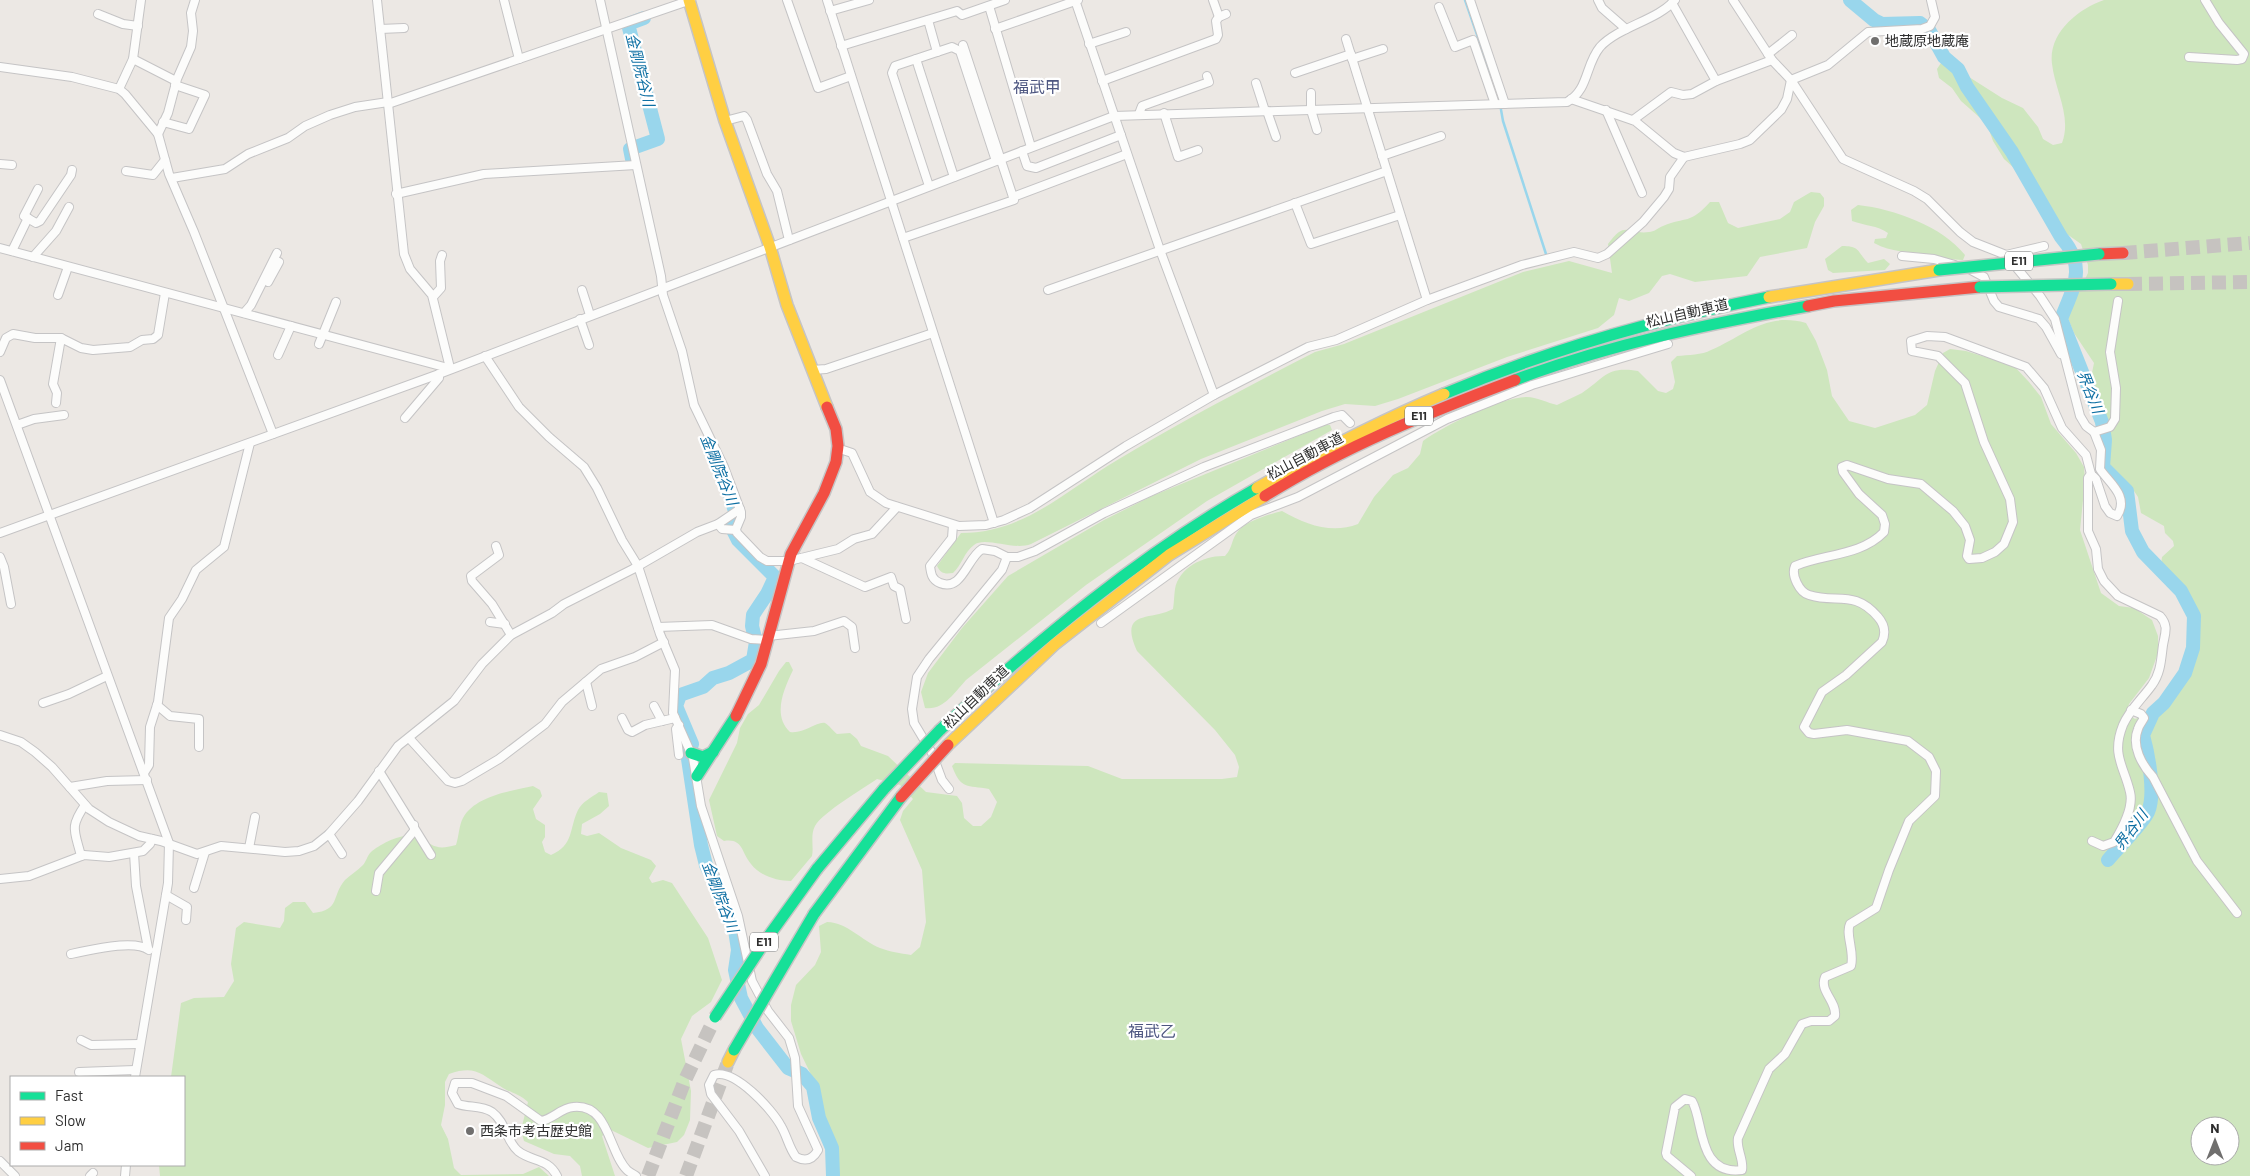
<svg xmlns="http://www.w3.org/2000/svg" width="2250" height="1176" font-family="Barlow,'Noto Sans JP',sans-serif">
  <rect width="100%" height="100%" fill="#ece8e4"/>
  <!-- green -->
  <g fill="#cee6be" fill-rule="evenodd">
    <path d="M2104,0H2250V1176H836L837,1169L833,1137L822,1117L816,1085L801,1054L791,1021V1005L796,985L815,965L821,952L819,926L827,922C848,923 861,940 880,948C890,952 900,953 911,955L920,947L926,922L922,870L900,820L903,811L913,799L900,785L877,779C863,789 823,812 815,826C810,835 814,847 812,856L791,881C777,881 760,876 751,864C741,852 743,838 724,841L717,836L709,800L737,743L740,728L748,714L759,705L779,671L786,662H789L793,670C784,689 772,715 790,732C804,734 817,721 825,723C829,725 833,731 837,734L850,733L857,739L861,746L888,756L926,792L957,796L962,803L964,818L973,826H981L991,817L997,802L989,789C967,785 961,790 952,766L955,763L1088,766L1122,779H1222L1237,777L1239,767L1235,755L1215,730L1137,651C1118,609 1151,621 1173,609C1174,603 1174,596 1175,589C1179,567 1205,555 1225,556C1232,549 1231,542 1236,534C1244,521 1268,515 1282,511C1306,525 1332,534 1358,524L1374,497L1393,475L1408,468L1420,454L1423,441C1444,426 1501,397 1527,397C1536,397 1548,403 1557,405C1565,401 1574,397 1582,393C1605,378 1606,366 1638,371L1658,391L1666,393L1673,389L1675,382L1671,362L1677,356C1688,355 1702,355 1711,350C1745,335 1766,312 1806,323L1816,341L1827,370L1832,396L1849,421L1875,428L1915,415L1927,405L1935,371L1943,353L1950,349L1966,351L2014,366L2029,382L2041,397L2051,424L2076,453L2084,467L2085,480L2080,530L2101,593L2119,606L2134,608L2152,620L2158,636V653L2149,678L2129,704L2127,713L2135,719C2145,715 2160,711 2167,705C2186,688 2205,638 2197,613C2191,594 2175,579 2161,564L2162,557L2174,546L2173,541L2165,533L2164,526L2141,513L2138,497L2130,485L2109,466L2087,397L2094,363L2074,333L2067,316L2088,273V265L2081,244L2064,232L2030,174L2014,168L2004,159L1993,141L1987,124L1961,101L1952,88L1939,78L1937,69L1941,63H1947L2002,98L2023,108L2038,127L2043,139L2053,145L2062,143C2072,117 2055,90 2052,64C2048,33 2078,9 2104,0ZM2200,1126H2230V1156H2200Z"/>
    <path d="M1811,192L1820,193L1824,198V206L1815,222L1807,248L1760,257L1747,276L1695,282L1670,274L1662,276L1649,293L1629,301L1619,298L1614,315L1598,328L1507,357L1398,399L1375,406L1345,404L1322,411L1201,459L1031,544C1013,551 985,536 974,545C964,552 962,565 953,573C945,574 941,574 937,566L961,533C1025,533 1066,490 1119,459C1182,421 1249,386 1315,352L1344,344L1523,272L1569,261L1612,273L1608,244C1626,219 1628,235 1649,232C1654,232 1658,228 1663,226C1687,216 1689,225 1710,202H1719L1728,223L1738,228L1780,219L1790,212L1794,202Z"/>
    <path d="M1858,205C1894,209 1942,226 1965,255L1963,260C1950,260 1940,256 1927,254C1908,251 1892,253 1874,243L1875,239L1886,238L1888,233C1877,225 1865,226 1852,221L1851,210Z"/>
    <path d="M1842,246C1861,246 1857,252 1868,263L1884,259L1890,264L1885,270L1833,273L1828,270L1825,259Z"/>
    <path d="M1325,425H1330L1332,430L1207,501L1086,585L966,680C955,692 943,711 925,708L921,692L928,673L962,628L1008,576L1104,520L1152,496Z"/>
    <path d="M533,786L540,790L542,796L533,809L536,819L545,825V837L542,842L545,852L551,855C574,845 569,829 578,810C582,802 592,797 599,792L607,793L609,806L600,814L582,824L581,834L587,836L599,833L621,848L651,860L656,866L649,878L652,883L663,880L672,883L708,938L722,980L711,1002L692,1016L681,1039L691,1091L690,1120L684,1135L677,1142L648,1148L611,1130L602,1136L615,1176H582L580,1166L570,1156L554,1154L524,1141L521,1130L528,1102C518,1093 510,1093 500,1086C481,1074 475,1065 449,1074L445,1082V1105L441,1125L448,1139L454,1168L461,1175L523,1174L539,1167L549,1176H160L159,1165H184V1077H171L181,1003L194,998L224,997L234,981L231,964L236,928L244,922L280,928L284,921L285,908L293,902H305L313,913C341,910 331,896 345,880C350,875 357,871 363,865C366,862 367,856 371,852C380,844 405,831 417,837C434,845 435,851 456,845C459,836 459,825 463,818C475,796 511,791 533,786Z"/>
  </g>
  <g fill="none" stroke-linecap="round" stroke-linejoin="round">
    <!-- stream -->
    <g stroke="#99d6ec" stroke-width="2.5">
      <polyline points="1465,0 1491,75"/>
      <polyline points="1500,104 1503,121 1546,254"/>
    </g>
    <!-- river -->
    <g stroke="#99d6ec" stroke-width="14">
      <path d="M1850,0L1874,20L1882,24L1920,23L1929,30L1944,57L1958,69L1967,87L2012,152L2061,237C2087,267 2074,286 2061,319L2102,422L2105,440L2103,467L2127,491L2132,531L2143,552L2181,591L2194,616L2193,648L2185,673L2164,703L2153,713L2143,735C2148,753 2156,794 2148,812C2145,821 2116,850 2108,860"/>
      <polyline points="632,159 630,149 658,139 628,24 644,18"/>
      <polyline points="725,478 737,518 731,526 738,540 775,577 767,594 753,615 752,626 756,642 753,660 729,673 713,678 703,687 680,695 676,706 692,744 688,759 701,845 706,865 730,913 735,930 738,950 735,970 741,998 757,1028 788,1068 802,1074 813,1087 819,1118 832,1148 833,1176"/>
    </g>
    <!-- highway-tunnel -->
    <g stroke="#c6c3c0" stroke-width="14" stroke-dasharray="14 7" stroke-linecap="butt">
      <polyline points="2123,253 2250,243"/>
      <polyline points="2128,284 2250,282"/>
      <polyline points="648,1176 685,1080 711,1026"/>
      <polyline points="686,1176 728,1062"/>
    </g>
    <!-- street casing -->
    <g stroke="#c5c4c5" stroke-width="10">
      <g id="street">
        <polyline points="377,0 404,254 410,269 432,295 450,368"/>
        <polyline points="504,0 519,59"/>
        <polyline points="600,0 661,276 663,295 682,351 694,405 724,467 741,512 741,517 736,529 737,533 760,557 767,561 789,561 838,549 854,539 872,534 897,507"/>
        <polyline points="787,0 818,88 851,76"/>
        <polyline points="827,0 994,523"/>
        <polyline points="1075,0 1160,250 1214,395"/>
        <polyline points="1213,0 1219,17"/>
        <polyline points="1470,0 1505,104"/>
        <polyline points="1598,0 1602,8 1626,29"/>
        <polyline points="1733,0 1772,60 1791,80 1843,159 1914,191 1927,199 1960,232 1973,242 2006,255 2040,296 2055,319 2080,416 2086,426 2094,432 2110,427 2115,419 2116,388 2110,352 2118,301"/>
        <polyline points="1672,3 1716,81"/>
        <polyline points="989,6 1031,147"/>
        <polyline points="1439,7 1455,47 1473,40 1495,104"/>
        <polyline points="830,11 869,0"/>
        <polyline points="98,14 123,24 138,26"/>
        <polyline points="928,20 937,52"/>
        <polyline points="380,29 404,28"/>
        <polyline points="995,29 1078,0"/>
        <polyline points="1346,39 1427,300"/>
        <polyline points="1089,44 1126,32"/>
        <polyline points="841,46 957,11 962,15 1005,0"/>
        <polyline points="1768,54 1792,35"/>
        <polyline points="2189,57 2237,60 2242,59 2244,54 2219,23 2205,0"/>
        <polyline points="133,59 176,81"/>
        <polyline points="916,59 954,177"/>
        <polyline points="1352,59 1383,49"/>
        <polyline points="0,67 72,77 119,89 125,94 158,134 169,174 194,232 273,434"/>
        <polyline points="1295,73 1351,54"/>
        <polyline points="1102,81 1216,39 1218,35 1216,21 1219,17 1226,14"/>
        <polyline points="1256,83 1265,111"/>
        <polyline points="119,89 133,59 141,0"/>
        <polyline points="1311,93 1311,110 1317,130"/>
        <polyline points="1571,99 1635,121 1674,153 1684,157 1740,144 1750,140 1781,110 1787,99 1791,80 1828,65 1868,32 1922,29 1930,26 1935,17 1931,0"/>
        <polyline points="388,104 691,0"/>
        <polyline points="1606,110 1642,193"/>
        <polyline points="1267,111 1276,137"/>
        <polyline points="1164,113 1178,157 1198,150"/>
        <polyline points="1139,114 1142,106 1209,82 1207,76"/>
        <polyline points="1633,120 1671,92 1683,95 1692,94 1716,81 1772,60"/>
        <polyline points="725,121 744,116 747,120 767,174 777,191 789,240"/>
        <polyline points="163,122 189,129 205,95 175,85"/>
        <polyline points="158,134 168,113 177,79 191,47 193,31 191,13 195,0"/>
        <polyline points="1022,151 1027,166 1036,168 1121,135"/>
        <polyline points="1382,156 1441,136"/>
        <polyline points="0,164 12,165"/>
        <polyline points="126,171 153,175 165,160"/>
        <polyline points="172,178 225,169 248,154 288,138 305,126 330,115 355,107 388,102"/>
        <polyline points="929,186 892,73 895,66 952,47 960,51 996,161"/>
        <polyline points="38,189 24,216 36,223 40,221 71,175 72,170"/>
        <polyline points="396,194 484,174 636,165"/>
        <polyline points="1013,197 1127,154"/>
        <polyline points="1295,203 1311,244 1400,215"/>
        <polyline points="903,238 1014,200 963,45"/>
        <polyline points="0,248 448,368"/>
        <polyline points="12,251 28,218"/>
        <polyline points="2006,255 2044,246"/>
        <polyline points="1902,256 1934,259 1955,265"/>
        <polyline points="33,257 56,231 69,207"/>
        <polyline points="1971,270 1984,277 1994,301 1999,307 2039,319 2046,327 2061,354"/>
        <polyline points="268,282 279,262"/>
        <polyline points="582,290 590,315"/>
        <polyline points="1048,290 1387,171"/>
        <polyline points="58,295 68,267"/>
        <polyline points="433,297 441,288 440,261 442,255"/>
        <polyline points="244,313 251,305 277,253"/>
        <polyline points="580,319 589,345"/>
        <polyline points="319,344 336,302"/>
        <polyline points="0,352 6,338 13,334 35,338 61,338 81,348 93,350 130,347 142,340 153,339 158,335 165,293"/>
        <polyline points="278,355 291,326"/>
        <path d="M485,356L519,407L549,437L584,467L597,488L622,540L638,566L660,634L675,670L673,713L693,758L701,806L738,916L752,981L768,1011L789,1038L795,1058L798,1106L818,1150C813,1159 806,1162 796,1157C789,1148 787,1136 781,1126C772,1109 734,1068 714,1075L709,1085L711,1094L739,1131L765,1176"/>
        <polyline points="812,370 826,369 933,333"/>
        <polyline points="0,380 169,843 168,883 135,1077"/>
        <polyline points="56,403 57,393 53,384 61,338"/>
        <polyline points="405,418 439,378 439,374"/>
        <polyline points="17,425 34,419 64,415"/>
        <polyline points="840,449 852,453 870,492 886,503 959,526 986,525 1004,520 1030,508 1126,446 1214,395 1308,347 1336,340 1427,300 1522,265 1574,252 1598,258 1607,254 1643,222 1664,197 1669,189 1670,177 1684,157"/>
        <path d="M2091,474L2088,478V531L2096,549L2098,569L2104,581L2118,596L2160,616C2169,626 2165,633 2163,645C2161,659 2161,673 2152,685C2142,699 2130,709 2123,725C2111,755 2124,766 2130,792C2134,808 2122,829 2114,842L2103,846L2092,841"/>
        <polyline points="718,524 722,529 736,530"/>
        <path d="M953,525L952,538L930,566C931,574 932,580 940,583C962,592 967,558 982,549L995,551L1007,557H1018L1035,551L1104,513L1204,467L1334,417L1342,415L1350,423"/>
        <path d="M0,533L439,374L1114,116L1567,102C1589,90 1585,65 1600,47C1618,27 1658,20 1675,0"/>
        <polyline points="496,546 499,555 471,576 472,581 492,604 511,635"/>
        <polyline points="0,557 4,567 11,604"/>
        <polyline points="802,558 865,587 891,577 894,586 900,589 906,619"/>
        <polyline points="490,622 505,624"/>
        <polyline points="1101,623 1251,515 1298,497 1447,419 1532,385 1668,344"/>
        <polyline points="658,627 712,625 751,639 767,640"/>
        <polyline points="768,636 814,631 844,621 852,627 855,648"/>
        <polyline points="586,682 592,706"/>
        <polyline points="43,703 69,694 107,676"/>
        <polyline points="157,705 170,716 199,719 199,747"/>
        <polyline points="654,706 662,721"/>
        <path d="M2131,710L2141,714L2144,718C2142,722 2139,725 2138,729C2131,746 2142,765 2153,777L2197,861L2237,913"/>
        <polyline points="622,718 628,730 632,732 645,725 675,718"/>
        <polyline points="679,725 676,729 679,755"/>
        <polyline points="0,735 21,742 35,752 52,767 89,809 109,822 139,836 161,841 197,854 221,846 285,852 299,851 314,846 329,834 358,801 398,746 454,701 482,664 511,635 552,613 564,604 633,569 697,532 718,524 740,509"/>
        <polyline points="409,738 448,781 455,783 462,781 499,759 545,724 562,702 601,669 635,657 664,642"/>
        <polyline points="379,771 431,855"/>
        <polyline points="144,773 149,765 150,727 158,702 169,618 182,599 196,570 224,547 250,443"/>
        <polyline points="70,787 107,781 147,780"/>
        <polyline points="949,789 942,780 932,753 914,723 912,709 917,677 929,659 1002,570 1007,557"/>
        <polyline points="329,834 342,854"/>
        <polyline points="249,848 255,817"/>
        <polyline points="134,853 136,886 148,948"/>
        <path d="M81,856C75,831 69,828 85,805"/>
        <polyline points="0,879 29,876 84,855 109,857 143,851 150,844 152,839"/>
        <polyline points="194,888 205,852"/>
        <polyline points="376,891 379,873 414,831 414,825"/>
        <polyline points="166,895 187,907 186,920"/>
        <path d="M71,954C88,950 135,939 149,950"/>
        <polyline points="81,1040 91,1045 139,1044"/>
        <polyline points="79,1072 135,1070"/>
        <polyline points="0,1161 15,1176"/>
        <polyline points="90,1176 93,1173"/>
        <polyline points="125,1176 126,1165"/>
        <path d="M557,1176C548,1158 532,1162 518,1151C506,1141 506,1122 492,1112C481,1105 469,1108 458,1104L452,1093L455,1083H472L506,1096L541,1121C553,1119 561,1108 573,1107C609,1103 608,1151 627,1170C629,1172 633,1174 636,1176"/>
        <path d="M1691,1176L1667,1156L1666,1153L1675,1107L1685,1099L1692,1101C1704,1121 1697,1176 1742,1170C1744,1159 1736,1149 1738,1138L1769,1069L1785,1054L1802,1024L1811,1021H1829L1835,1016C1837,1001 1819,991 1825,977L1851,966C1855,952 1845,934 1850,924L1876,908L1889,870L1909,821L1935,796L1936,771L1929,757L1908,741L1847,730L1814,734L1809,733L1804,727L1822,692L1846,675L1882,642C1886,633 1885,625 1878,617C1854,589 1836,604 1809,595C1799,592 1791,575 1795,566C1823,554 1861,556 1884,532L1885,524L1882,515L1859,494L1843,472L1842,467L1847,465L1888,479L1921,484L1953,511L1965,526L1970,540L1967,556L1969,559L1982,558L1995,552L2004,544L2013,522L2010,499L1984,442L1965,383L1938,356L1912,351L1911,341L1927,336L1945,337L2026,367L2044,388L2062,428L2086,455L2091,474L2096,479L2105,506L2110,513L2117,516C2130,496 2108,482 2100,469L2101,450L2094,432"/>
      </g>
    </g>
    <!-- fast casing -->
    <g stroke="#c5c4c5" stroke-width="14">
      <g id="fast">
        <path d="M1515,380C1610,344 1709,324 1808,306"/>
        <path d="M1444,394C1548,350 1657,319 1769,297"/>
        <path d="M940,730C1038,640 1141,554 1257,488"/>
        <polyline points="691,753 703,757 713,752"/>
        <polyline points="697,776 736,716"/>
        <polyline points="817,869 884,789"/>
        <polyline points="814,914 901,797"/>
      </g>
    </g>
    <!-- slow casing -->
    <g stroke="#c5c4c5" stroke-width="14">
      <g id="slow">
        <polyline points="689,0 725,121 770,247 787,305 827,407"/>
        <polyline points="2111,284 2128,284"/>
        <polyline points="1769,297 1939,270"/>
        <path d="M1257,488C1318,453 1380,421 1444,394"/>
        <polyline points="948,745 1055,644 1169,555 1265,496"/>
        <polyline points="728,1062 734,1050"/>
      </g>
    </g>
    <!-- jam casing -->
    <g stroke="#c5c4c5" stroke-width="14">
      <g id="jam">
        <polyline points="2099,254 2123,253"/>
        <polyline points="1808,306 1834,301 1980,287"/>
        <path d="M1265,496C1343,447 1430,412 1515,380"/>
        <polyline points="736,716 761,664 791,554 824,493 836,462 838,446 836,429 827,407"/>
      </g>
    </g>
    <!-- street -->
    <use href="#street" stroke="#fcfcfb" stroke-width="8"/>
    <!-- fast -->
    <use href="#fast" stroke="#16e098" stroke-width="11"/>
    <!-- slow -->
    <use href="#slow" stroke="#ffcf43" stroke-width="11"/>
    <!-- jam -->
    <use href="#jam" stroke="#f24e42" stroke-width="11"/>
    <!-- fast-bridge casing -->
    <g stroke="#c6c5c4" stroke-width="14" stroke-linecap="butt">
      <g id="fast-bridge">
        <polyline points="1939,270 2099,254"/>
        <polyline points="1980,287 2111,284"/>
        <polyline points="884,789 940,730"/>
        <polyline points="715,1017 768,937 817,869"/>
        <polyline points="734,1050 814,914"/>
      </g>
    </g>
    <!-- jam-bridge casing -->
    <g stroke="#c6c5c4" stroke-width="14" stroke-linecap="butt">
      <polyline id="jam-bridge" points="901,797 948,745"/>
    </g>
    <!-- fast-bridge -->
    <use href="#fast-bridge" stroke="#16e098" stroke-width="11"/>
    <!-- jam-bridge -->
    <use href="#jam-bridge" stroke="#f24e42" stroke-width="11"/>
  </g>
  <!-- markers -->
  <g fill="#706f6e" stroke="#fff" stroke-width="2">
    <circle cx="1875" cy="41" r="5"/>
    <circle cx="470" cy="1131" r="5"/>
  </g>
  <g text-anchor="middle" stroke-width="4.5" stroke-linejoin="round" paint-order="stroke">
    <!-- shield labels -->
    <g fill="#fff" stroke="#6d6d6d" stroke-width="1">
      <rect x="2005" y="251.5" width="28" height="19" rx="4"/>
      <rect x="1405" y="406.5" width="28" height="19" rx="4"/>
      <rect x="750" y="932.5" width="28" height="19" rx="4"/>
    </g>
    <g font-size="12" font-weight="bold" fill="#2e2e2e">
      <text x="2019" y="265">E11</text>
      <text x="1419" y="420">E11</text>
      <text x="764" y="946">E11</text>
    </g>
    <!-- poi labels -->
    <g font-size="14" fill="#2e2e2e" stroke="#fff" text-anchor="start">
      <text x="1885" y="46">地蔵原地蔵庵</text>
      <text x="480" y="1136">西条市考古歴史館</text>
    </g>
    <!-- street labels -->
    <g font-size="14" fill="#2e2e2e" stroke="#fff">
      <text transform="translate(1687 313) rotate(-13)" y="5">松山自動車道</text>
      <text transform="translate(1305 456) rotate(-28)" y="5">松山自動車道</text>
      <text transform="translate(976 697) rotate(-44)" y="5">松山自動車道</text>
    </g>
    <!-- water labels -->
    <g font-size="15" font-style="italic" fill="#0d6fa3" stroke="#fff">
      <text transform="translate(640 70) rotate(76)" y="5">金剛院谷川</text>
      <text transform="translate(2090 392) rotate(68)" y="5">界谷川</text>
      <text transform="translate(719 470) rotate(68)" y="5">金剛院谷川</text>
      <text transform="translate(2131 830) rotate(-53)" y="5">界谷川</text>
      <text transform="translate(720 897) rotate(69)" y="5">金剛院谷川</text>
    </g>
    <!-- quarter labels -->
    <g font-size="16" fill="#4d5680" stroke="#fff">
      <text x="1037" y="93">福武甲</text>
      <text x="1152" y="1037">福武乙</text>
    </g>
  </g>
  <!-- legend -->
  <rect x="10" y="1076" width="175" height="90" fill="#ffffff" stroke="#ababab"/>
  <rect x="20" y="1092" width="25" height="8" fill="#16e098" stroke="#ababab"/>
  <text x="55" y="1101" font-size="15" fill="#2e2e2e">Fast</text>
  <rect x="20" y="1117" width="25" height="8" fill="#ffcf43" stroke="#ababab"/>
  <text x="55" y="1126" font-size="15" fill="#2e2e2e">Slow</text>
  <rect x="20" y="1142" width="25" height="8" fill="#f24e42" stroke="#ababab"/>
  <text x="55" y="1151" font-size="15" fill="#2e2e2e">Jam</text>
  <!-- north arrow -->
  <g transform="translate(2215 1141)"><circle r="24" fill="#ffffff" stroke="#ababab"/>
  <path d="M0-4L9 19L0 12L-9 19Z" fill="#706f6e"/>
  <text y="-8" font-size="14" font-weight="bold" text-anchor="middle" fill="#2e2e2e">N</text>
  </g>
</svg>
